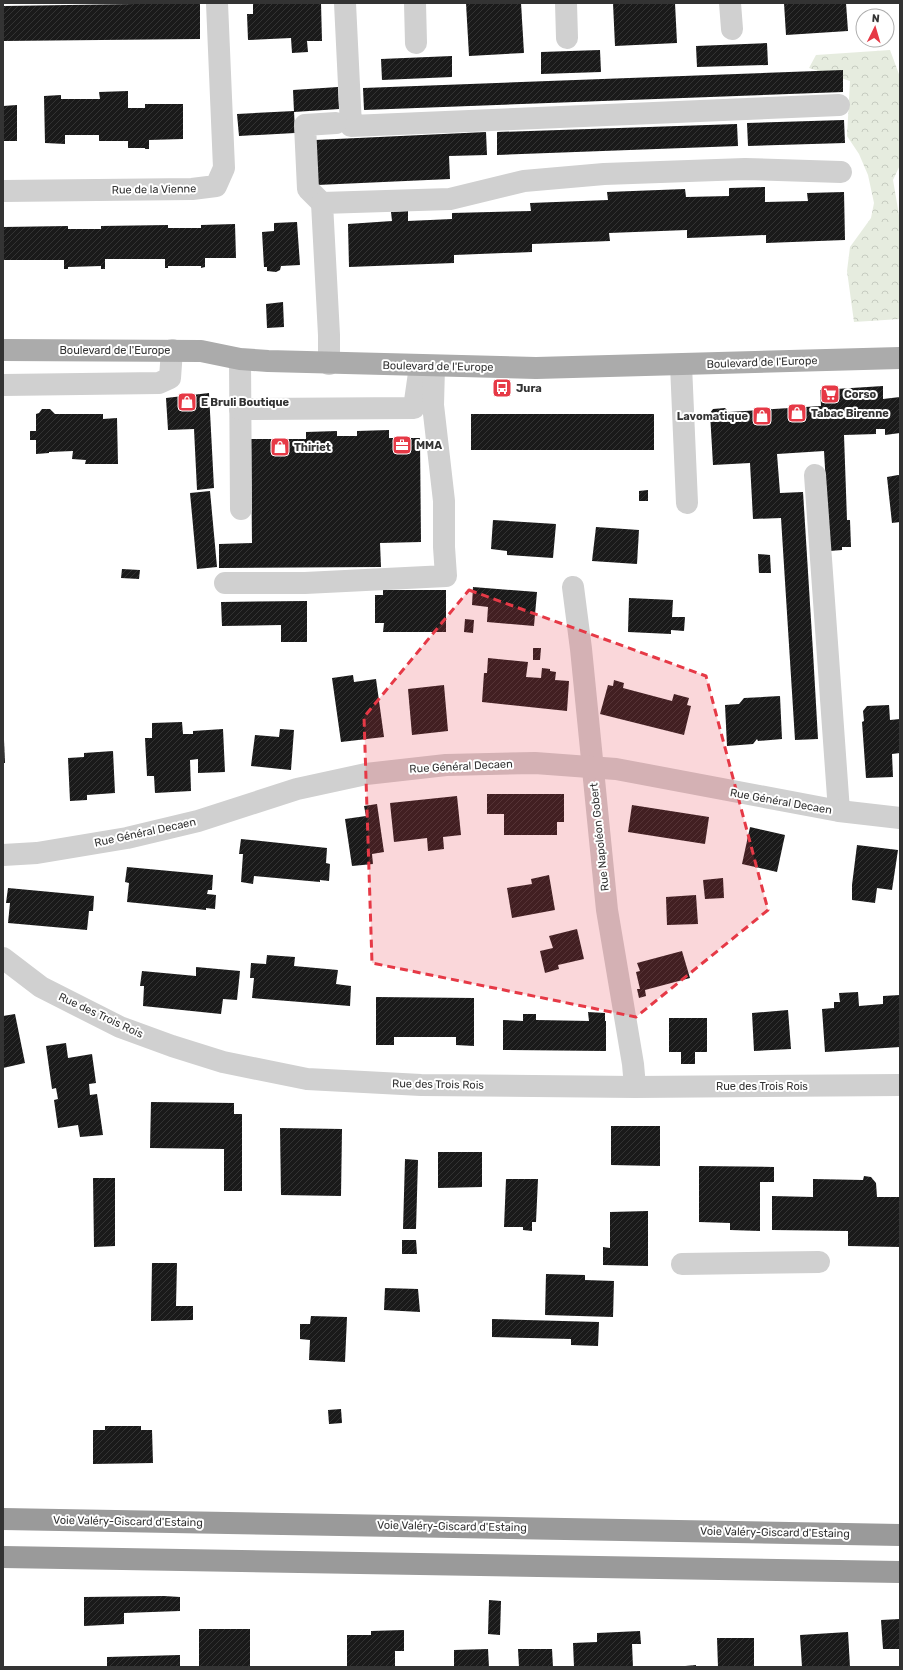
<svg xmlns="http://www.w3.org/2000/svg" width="903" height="1670" font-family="Rubik,sans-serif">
  <defs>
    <pattern id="forest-crowns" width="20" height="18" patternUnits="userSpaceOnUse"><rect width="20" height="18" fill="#e6ecdf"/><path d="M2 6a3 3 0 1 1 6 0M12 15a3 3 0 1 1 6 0" fill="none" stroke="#c6cbc0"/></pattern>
    <pattern id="building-hatch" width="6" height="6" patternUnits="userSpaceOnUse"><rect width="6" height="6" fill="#1a1a1a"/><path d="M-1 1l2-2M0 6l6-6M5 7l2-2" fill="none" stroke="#333"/></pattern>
  </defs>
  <rect width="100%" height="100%" fill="#fff"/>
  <!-- forest -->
  <polygon fill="url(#forest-crowns)" points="890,50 900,77 900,165 893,180 900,221 900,319 854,322 847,271 850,247 871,218 874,203 868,175 859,154 847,136 850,81 809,68 816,55"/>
  <!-- building -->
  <g fill="url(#building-hatch)">
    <polygon points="200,3 200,39 3,41 3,6"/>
    <polygon points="253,3 321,3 322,41 307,41 308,52 292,53 291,38 248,40 247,14 253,14"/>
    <polygon points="466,3 521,3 524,53 469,56"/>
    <polygon points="613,3 675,3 677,43 615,46"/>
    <polygon points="784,3 846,3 848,31 786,35"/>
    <polygon points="767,43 768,65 697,67 696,46"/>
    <polygon points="600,50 601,72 541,74 541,52"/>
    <polygon points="452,56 452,77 382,80 381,59"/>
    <polygon points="843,70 843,92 364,110 363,88"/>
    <polygon points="338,87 339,109 294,112 293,90"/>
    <polygon points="128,91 128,108 145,108 145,104 183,104 183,139 149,140 149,149 145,149 145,148 128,148 128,141 99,141 99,135 65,135 65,144 45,143 44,96 61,95 61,99 100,99 99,92"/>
    <polygon points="17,105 17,141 3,141 3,106"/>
    <polygon points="294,111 295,133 239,136 237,114"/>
    <polygon points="844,120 845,143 748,146 747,123"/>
    <polygon points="737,124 738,146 497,155 497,132"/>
    <polygon points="486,132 487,155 449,156 450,179 317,185 315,140"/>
    <polygon points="765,187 765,202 808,201 807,193 844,192 845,240 766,243 766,235 687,238 687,230 609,233 610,241 532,244 532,252 454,255 454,263 349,267 348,224 392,221 391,212 408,211 408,221 452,219 452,213 531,211 530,203 608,200 607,192 685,189 686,197 729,196 729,188"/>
    <polygon points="297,222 300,265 281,266 280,270 276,272 267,271 267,267 264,267 262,232 274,231 274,223"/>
    <polygon points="235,224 236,258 205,258 205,267 201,268 201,266 168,266 168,268 165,268 165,259 105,259 105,269 101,269 101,266 68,267 68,269 64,269 64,260 4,260 4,270 3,270 3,227 68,226 68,229 101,229 101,226 168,225 168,228 201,228 201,225"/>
    <polygon points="283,302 284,327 267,328 266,304"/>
    <polygon points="883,386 883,399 900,397 900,433 885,435 885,429 876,429 876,434 844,435 847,520 850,520 851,547 842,547 842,550 830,551 824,451 777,454 780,493 803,492 813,652 818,739 795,740 781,518 753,519 750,463 713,465 710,413 713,409 725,408 729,412 821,406 820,390"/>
    <polygon points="209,393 214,488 197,490 194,429 168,430 166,398"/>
    <polygon points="42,409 50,409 55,414 103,414 103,419 117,418 118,464 85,464 86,460 72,459 73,451 49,452 49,453 36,454 36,440 30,440 30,431 36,431 36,414 39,413"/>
    <rect x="471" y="414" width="183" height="36"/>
    <polygon points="389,430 389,438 420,438 421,542 380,543 381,567 219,568 219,544 252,543 251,439 306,439 306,432 337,431 337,436 357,436 357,431"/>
    <polygon points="898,475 900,475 900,522 892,523 887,477"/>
    <polygon points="648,490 648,501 639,501 639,491"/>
    <polygon points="210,491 217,567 197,569 190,493"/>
    <polygon points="493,520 556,524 553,558 507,555 507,551 491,549"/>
    <polygon points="596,527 639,530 637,564 592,561"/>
    <polygon points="758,554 770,555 771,573 759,573"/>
    <polygon points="122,569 140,570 139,579 121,578"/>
    <polygon points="473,587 537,592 534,626 487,622 488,607 472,605"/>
    <polygon points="383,590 446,590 446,632 383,632 384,623 375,623 375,595 383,595"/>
    <polygon points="629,598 673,600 672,617 685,617 684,631 671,630 671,634 628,632"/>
    <polygon points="307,601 307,642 281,642 281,625 222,626 221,602"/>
    <polygon points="465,619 474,620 473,633 464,632"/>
    <polygon points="533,648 541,648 540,660 533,660"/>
    <polygon points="488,658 528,662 526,677 541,678 542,668 550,669 550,671 556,672 555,680 569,681 567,711 482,702 484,673 487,673"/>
    <polygon points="353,675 354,682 376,679 384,737 341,742 332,678"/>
    <polygon points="614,680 624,683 623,688 672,701 674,694 689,698 687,705 691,706 684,735 600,714 608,685 613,686"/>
    <polygon points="444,685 448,731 412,735 408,689"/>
    <polygon points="780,696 782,739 758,741 757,739 753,744 727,746 725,705 739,704 744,698"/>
    <polygon points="889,705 890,720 900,719 900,753 892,754 893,777 866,778 862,722 864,721 863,711 867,706"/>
    <polygon points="182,722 183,734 193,734 193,731 223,729 225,772 198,773 198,759 190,760 191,791 155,793 154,776 147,776 145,738 152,738 152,723"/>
    <polygon points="280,729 294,730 291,770 251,766 255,735 279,737"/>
    <polygon points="3,740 4,740 5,763 3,763"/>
    <polygon points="113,751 115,793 87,795 87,800 70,801 68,758 84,757 84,753"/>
    <polygon points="487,794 564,794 564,822 557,822 557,835 504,835 504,814 487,814"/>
    <polygon points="457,796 461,835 443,837 444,849 428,851 427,838 394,842 390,803"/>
    <polygon points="377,804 384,852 372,854 373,864 352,866 345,819 366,816 364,806"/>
    <polygon points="632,805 709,817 705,844 628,832"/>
    <polygon points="750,827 785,835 777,872 742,864"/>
    <polygon points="241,839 327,848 326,863 330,864 329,881 320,880 320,882 254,876 253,884 241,882 243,854 239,854"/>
    <polygon points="857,845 898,850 892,890 877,888 875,903 852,900 852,885"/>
    <polygon points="127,867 213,875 212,890 208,890 207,894 216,895 215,909 206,908 206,910 127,902 129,883 125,882"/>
    <polygon points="549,875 555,910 512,918 507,888 532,884 531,879"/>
    <polygon points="723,878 724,898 705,899 703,880"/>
    <polygon points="8,888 94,896 93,911 89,911 87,930 8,923 10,903 6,903"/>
    <polygon points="696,895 698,924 667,925 666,897"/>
    <polygon points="577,929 584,959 558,965 559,969 545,973 540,951 553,948 549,936"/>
    <polygon points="682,951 690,978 645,990 646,996 639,998 637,989 640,989 636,972 640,971 637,963"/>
    <polygon points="267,955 295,957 294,966 338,970 336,984 351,986 350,1006 252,998 254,978 250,978 251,963 266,964"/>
    <polygon points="196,967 240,971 237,1000 223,999 221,1014 143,1006 144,986 140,986 142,971 196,976"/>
    <polygon points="858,992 859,1006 883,1004 883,996 900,995 900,1047 825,1052 822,1009 834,1008 834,1002 840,1002 839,993"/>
    <polygon points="376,997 474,998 474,1046 456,1045 456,1037 394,1037 394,1045 376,1045"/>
    <polygon points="788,1010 791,1049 754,1051 752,1013"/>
    <polygon points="588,1012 605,1013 605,1021 606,1021 606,1051 503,1050 503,1020 523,1021 523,1014 536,1014 536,1020 589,1021"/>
    <polygon points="15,1014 25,1063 3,1068 3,1016"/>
    <polygon points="669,1018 707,1018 707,1052 695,1052 695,1064 681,1064 681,1052 669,1052"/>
    <polygon points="66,1043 68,1058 92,1054 96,1083 89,1084 90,1095 97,1094 103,1135 80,1137 78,1125 58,1128 54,1100 58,1099 56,1088 52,1089 46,1046"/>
    <polygon points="151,1102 234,1103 234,1114 242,1114 242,1191 224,1191 224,1149 150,1148"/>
    <polygon points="611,1126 660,1126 660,1166 611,1165"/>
    <polygon points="280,1128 342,1129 341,1196 281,1195"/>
    <polygon points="438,1152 482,1152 482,1187 438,1188"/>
    <polygon points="405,1159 418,1160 416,1229 403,1229"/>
    <polygon points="699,1166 774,1167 774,1182 760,1182 760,1231 730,1230 730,1223 699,1222"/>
    <polygon points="864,1176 871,1177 876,1183 877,1197 900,1197 900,1247 848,1246 848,1231 772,1230 772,1196 813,1197 813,1179 863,1180"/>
    <polygon points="93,1178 115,1178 115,1246 94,1247"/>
    <polygon points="506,1179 538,1179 536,1222 532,1222 532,1231 523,1230 523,1227 504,1227"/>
    <polygon points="648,1211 648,1266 603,1265 603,1247 610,1248 610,1212"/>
    <polygon points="402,1240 416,1240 417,1254 402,1254"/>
    <polygon points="152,1263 177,1263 176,1306 193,1306 193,1320 151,1321"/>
    <polygon points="546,1274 585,1275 585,1280 614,1281 613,1317 545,1315"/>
    <polygon points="385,1288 418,1289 420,1312 384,1310"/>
    <polygon points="311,1316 347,1317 345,1362 309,1360 310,1340 300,1339 300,1324 310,1324"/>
    <polygon points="492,1319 599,1322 598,1346 571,1345 571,1339 492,1337"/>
    <polygon points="341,1409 342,1423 329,1424 328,1410"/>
    <polygon points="105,1426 141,1426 141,1430 152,1430 153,1463 93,1464 93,1430 105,1430"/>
    <polygon points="164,1596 180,1597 180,1611 124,1613 124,1624 84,1626 84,1597"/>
    <polygon points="489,1600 501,1601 500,1635 488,1634"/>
    <polygon points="900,1619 900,1649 883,1649 881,1620"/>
    <rect x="199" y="1629" width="51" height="38"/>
    <polygon points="404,1630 404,1651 395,1651 395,1667 347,1667 347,1635 371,1635 371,1631"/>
    <polygon points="640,1631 641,1644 632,1644 633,1667 574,1667 573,1643 597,1642 597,1633"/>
    <polygon points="848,1632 850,1667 802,1667 800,1635"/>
    <polygon points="717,1638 754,1638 754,1667 718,1667"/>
    <polygon points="488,1649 489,1667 454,1667 454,1650"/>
    <polygon points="518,1649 552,1649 553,1667 519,1667"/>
    <polygon points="180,1655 180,1667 107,1667 107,1657"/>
    <polygon points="696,1665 696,1667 685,1667 685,1666"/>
  </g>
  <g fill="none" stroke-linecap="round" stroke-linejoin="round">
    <!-- minor -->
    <g stroke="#d0d0d0" stroke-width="22">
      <polyline points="345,3 351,126 839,105"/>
      <polyline points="415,3 416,43"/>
      <polyline points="566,3 567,38"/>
      <polyline points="730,3 732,29"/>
      <polyline points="3,191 192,189 216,186 224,168 217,3"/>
      <polyline points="322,203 308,189 305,125 336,123"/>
      <polyline points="240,359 241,509"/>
      <polyline points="329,364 329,335 322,203 450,199 524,181 604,174 745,169 841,172"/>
      <polyline points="681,365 687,503"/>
      <polyline points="3,385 159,383 170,378 172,350"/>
      <polyline points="240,409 414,408 420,366"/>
      <polyline points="815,475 839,811"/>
      <polyline points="225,583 305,583 446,576 444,547 444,501 433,405 434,367"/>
      <polyline points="573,587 581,649 607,910 633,1064 635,1087"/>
      <polyline points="3,855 37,853 127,838 198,821 297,789 366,774 446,765 535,763 616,769 839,811 900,818"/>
      <polyline points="3,958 41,987 120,1027 172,1046 223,1062 307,1079 421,1085 635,1087 900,1085"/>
      <polyline points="682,1264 819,1262"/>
    </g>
    <!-- major -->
    <polyline stroke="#ababab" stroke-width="22" points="3,350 201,351 240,359 268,361 536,368 900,358"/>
    <!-- highway -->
    <g stroke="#9a9a9a" stroke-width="22">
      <polyline points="3,1519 900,1535"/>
      <polyline points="3,1557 900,1572"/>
    </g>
  </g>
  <!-- marked area -->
  <path fill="#e63946" fill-opacity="0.2" stroke="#e63946" stroke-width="3" stroke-dasharray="8 5" stroke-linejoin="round" d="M469,590L706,676L768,910L636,1017L372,963L364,717Z"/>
  <!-- icons -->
  <defs>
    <g id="bus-square" transform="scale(1)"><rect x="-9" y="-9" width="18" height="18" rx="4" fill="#e63946" stroke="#fff"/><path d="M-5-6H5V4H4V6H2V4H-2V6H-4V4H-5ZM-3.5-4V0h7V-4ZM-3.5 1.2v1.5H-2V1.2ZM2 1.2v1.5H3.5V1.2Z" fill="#fff"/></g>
    <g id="supermarket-square" transform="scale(1)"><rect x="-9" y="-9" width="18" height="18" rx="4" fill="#e63946" stroke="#fff"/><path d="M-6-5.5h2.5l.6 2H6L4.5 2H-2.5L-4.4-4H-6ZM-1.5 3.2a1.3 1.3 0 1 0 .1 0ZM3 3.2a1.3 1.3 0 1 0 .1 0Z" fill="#fff"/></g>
    <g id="shop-square" transform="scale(1)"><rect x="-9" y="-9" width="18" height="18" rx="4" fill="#e63946" stroke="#fff"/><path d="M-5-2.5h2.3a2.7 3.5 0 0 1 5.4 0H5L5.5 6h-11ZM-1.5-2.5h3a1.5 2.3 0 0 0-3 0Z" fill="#fff"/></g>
    <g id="office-square" transform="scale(1)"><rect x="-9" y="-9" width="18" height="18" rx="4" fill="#e63946" stroke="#fff"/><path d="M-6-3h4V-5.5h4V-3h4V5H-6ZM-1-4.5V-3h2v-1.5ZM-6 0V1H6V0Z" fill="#fff"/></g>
  </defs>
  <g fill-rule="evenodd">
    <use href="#bus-square" x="502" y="388"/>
    <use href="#supermarket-square" x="830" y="394"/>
    <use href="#shop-square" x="187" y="402"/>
    <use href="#shop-square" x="797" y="413"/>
    <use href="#shop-square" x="762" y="416"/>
    <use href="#office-square" x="402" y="445"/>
    <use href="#shop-square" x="280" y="447"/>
  </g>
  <g text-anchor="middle" stroke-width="4" stroke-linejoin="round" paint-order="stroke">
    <!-- street labels -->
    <g font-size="11" fill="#333" stroke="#fff">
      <text transform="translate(154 189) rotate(-1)" y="4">Rue de la Vienne</text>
      <text x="115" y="354">Boulevard de l'Europe</text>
      <text transform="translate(762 362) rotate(-2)" y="4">Boulevard de l'Europe</text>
      <text transform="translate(438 366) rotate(1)" y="4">Boulevard de l'Europe</text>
      <text transform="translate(461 766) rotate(-3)" y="4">Rue Général Decaen</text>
      <text transform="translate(781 801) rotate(10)" y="4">Rue Général Decaen</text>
      <text transform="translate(145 832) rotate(-12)" y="4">Rue Général Decaen</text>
      <text transform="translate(599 837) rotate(-96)" y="4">Rue Napoléon Gobert</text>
      <text transform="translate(101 1015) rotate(25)" y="4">Rue des Trois Rois</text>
      <text transform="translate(438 1084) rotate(1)" y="4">Rue des Trois Rois</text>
      <text x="762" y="1090">Rue des Trois Rois</text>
      <text transform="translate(128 1521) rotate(1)" y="4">Voie Valéry-Giscard d'Estaing</text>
      <text transform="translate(452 1526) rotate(1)" y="4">Voie Valéry-Giscard d'Estaing</text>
      <text transform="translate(775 1532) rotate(1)" y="4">Voie Valéry-Giscard d'Estaing</text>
    </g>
    <!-- poi labels -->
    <g font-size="11" font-weight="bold" fill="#333" stroke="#fff" text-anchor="start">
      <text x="516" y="392">Jura</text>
      <text x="844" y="398">Corso</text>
      <text x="201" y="406">E Bruli Boutique</text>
      <text x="811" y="417">Tabac Birenne</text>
      <text x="748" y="420" text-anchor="end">Lavomatique</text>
      <text x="416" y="449">MMA</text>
      <text x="294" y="451">Thiriet</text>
    </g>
  </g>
  <!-- border -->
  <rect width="903" height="1670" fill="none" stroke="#333333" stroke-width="8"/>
  <!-- north arrow -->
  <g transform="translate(875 28) rotate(5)"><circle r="19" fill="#ffffff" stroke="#adadad"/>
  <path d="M0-3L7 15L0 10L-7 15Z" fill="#e63946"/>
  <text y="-6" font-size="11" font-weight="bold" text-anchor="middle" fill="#333333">N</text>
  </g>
</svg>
